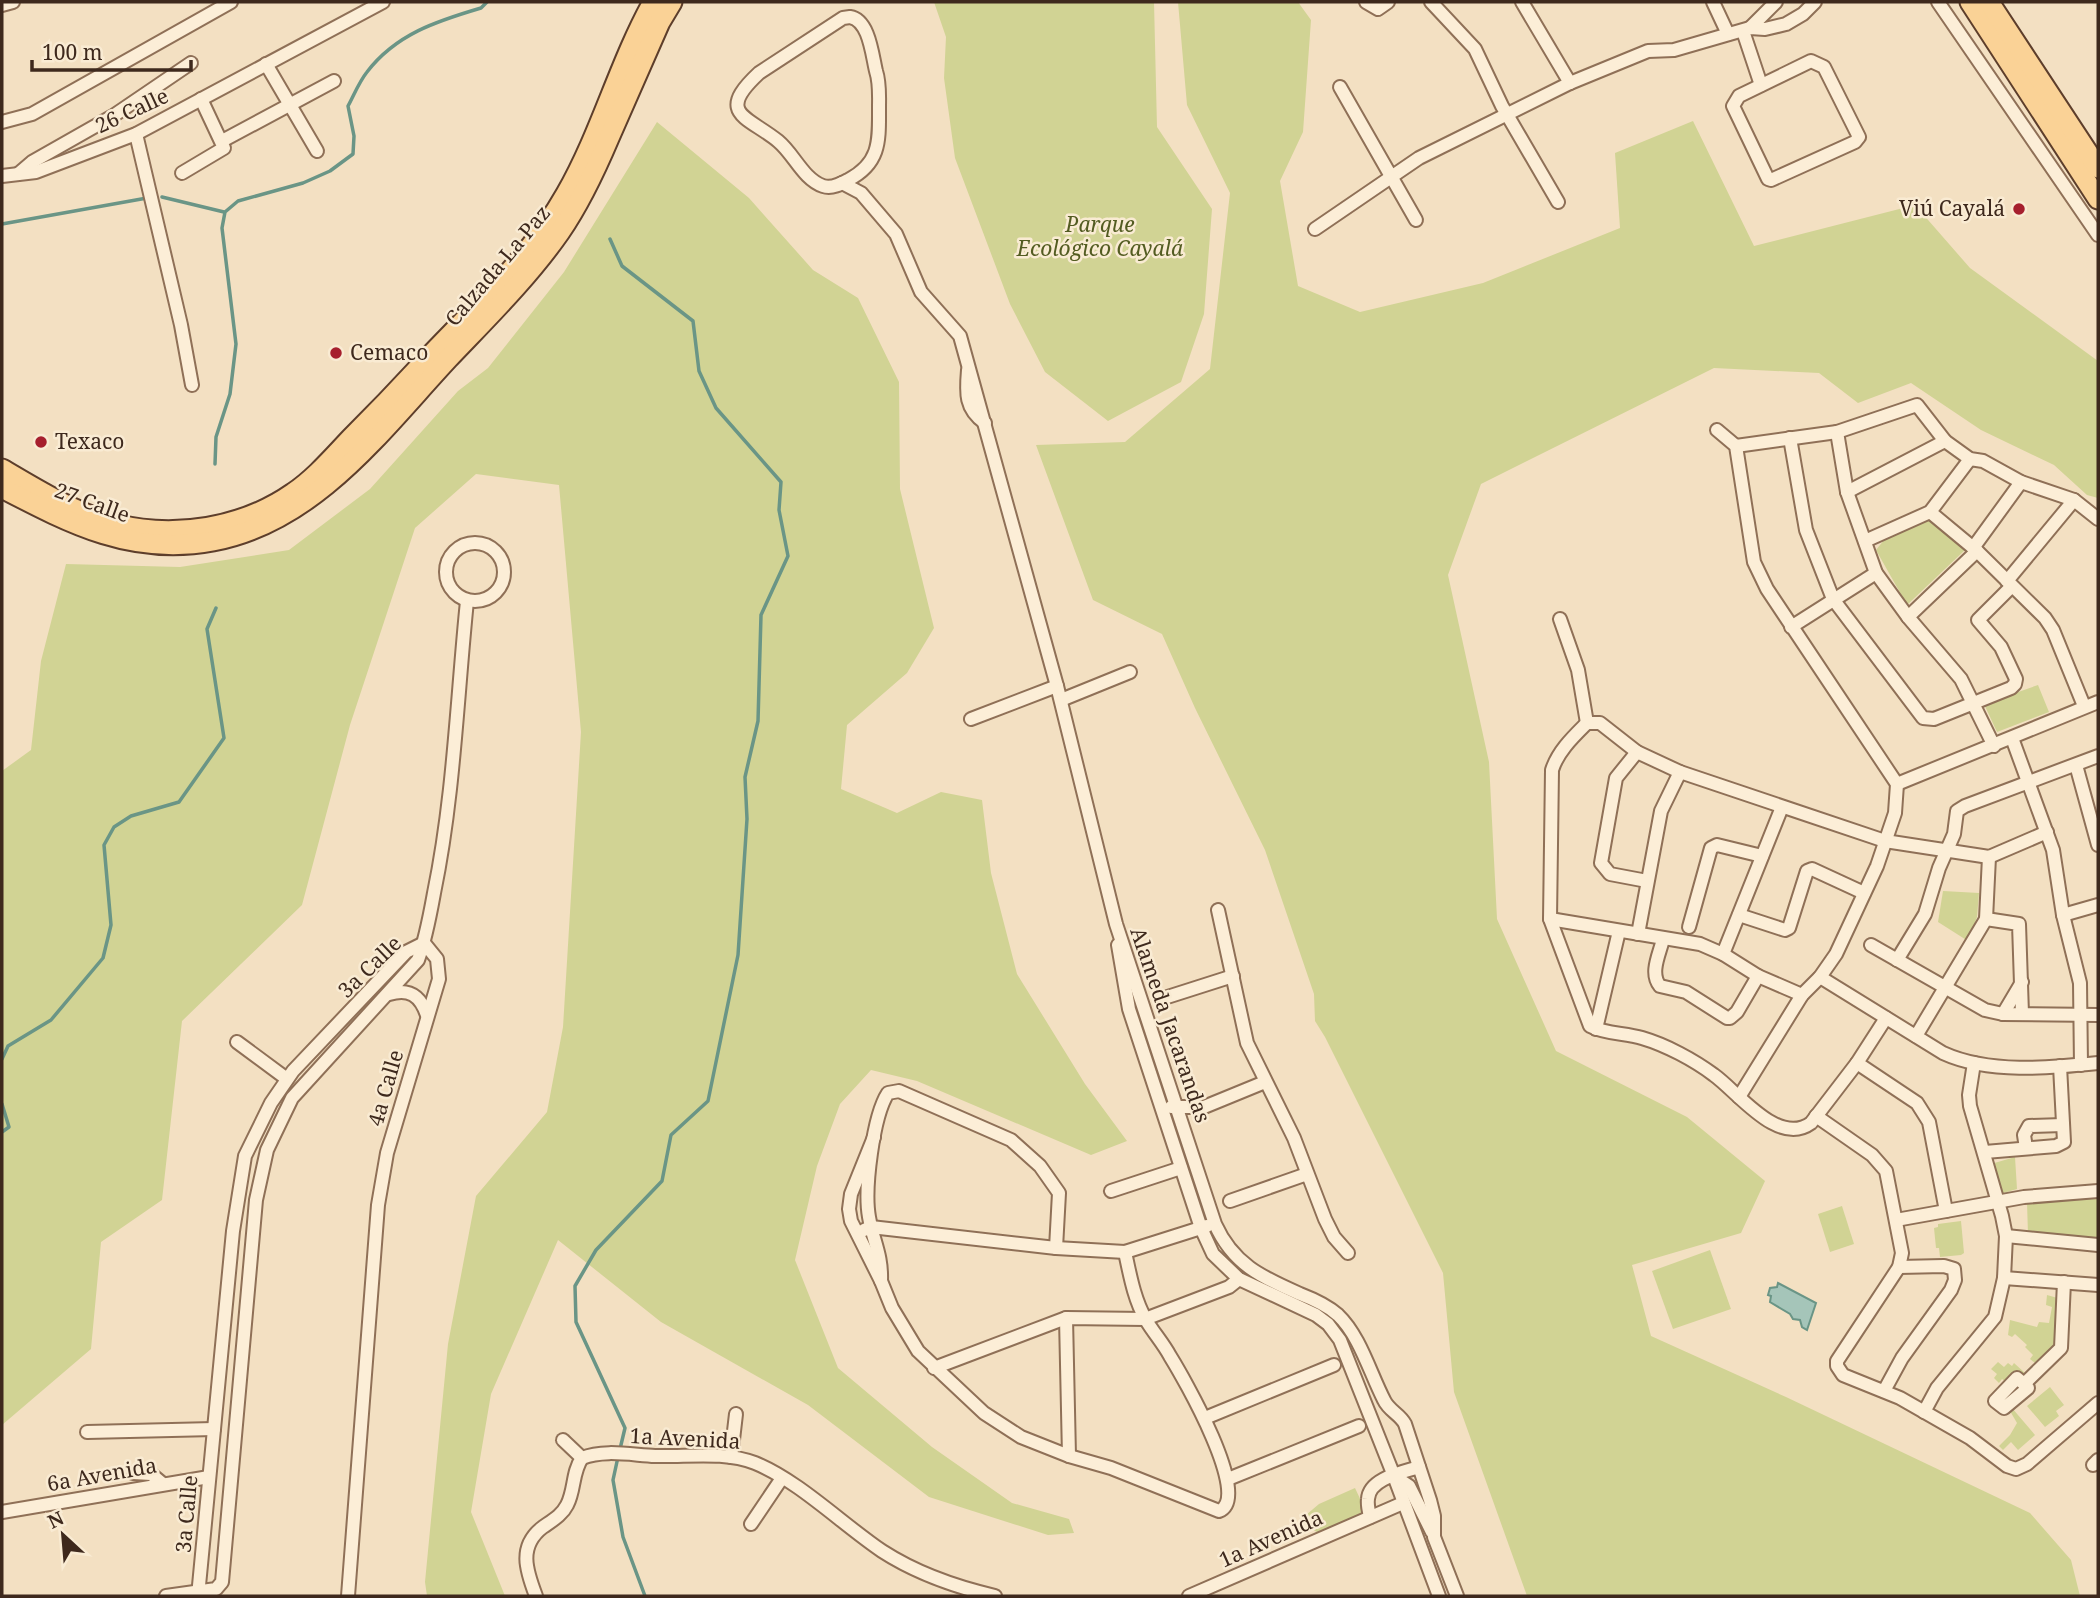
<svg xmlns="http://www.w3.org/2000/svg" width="2100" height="1598" font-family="'Noto Serif',serif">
  <rect width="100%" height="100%" fill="#f3e0c2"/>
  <!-- green -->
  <g fill="#d1d394">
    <polygon points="934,2 1154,2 1157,127 1212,209 1204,314 1181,382 1108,421 1045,372 1010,304 955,158 944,78 946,37"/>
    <polygon points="1178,2 1298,2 1311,20 1303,132 1280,181 1298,286 1360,312 1483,283 1620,228 1615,153 1693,121 1754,246 1915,205 1970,268 2098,361 2098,498 2087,495 2054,465 1981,430 1911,383 1858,403 1819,373 1714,368 1481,484 1448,575 1489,762 1497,919 1556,1051 1687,1117 1765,1181 1741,1233 1632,1265 1651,1336 1786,1397 2030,1513 2071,1560 2080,1596 1527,1596 1454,1392 1443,1273 1325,1037 1315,1021 1314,994 1265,850 1195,708 1162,634 1093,600 1036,445 1125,442 1210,369 1230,193 1187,105"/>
    <polygon points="657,122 749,198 813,270 858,298 899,382 900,489 934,628 907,673 847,725 841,789 897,813 941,792 982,800 991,873 1017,974 1085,1084 1127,1141 1091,1155 917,1081 871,1070 840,1104 817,1166 795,1260 838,1368 932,1447 1012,1503 1069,1519 1074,1533 1048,1535 929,1497 808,1405 661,1322 558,1240 491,1394 471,1512 505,1596 427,1596 425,1582 448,1344 476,1196 547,1112 563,1027 581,732 559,485 476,474 415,528 350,725 302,905 182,1021 162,1200 101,1242 91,1349 2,1425 2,771 31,750 41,661 66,564 180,567 289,550 370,489 458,391 488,368 564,272"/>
    <polygon points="1930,519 1966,549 1907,605 1876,550 1884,540"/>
    <polygon points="2038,685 2049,712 1997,732 1984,704"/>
    <polygon points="1943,891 1979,893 1977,917 1968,941 1938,922"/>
    <polygon points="2015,1157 2017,1189 2000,1194 1991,1164"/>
    <polygon points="2098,1195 2098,1241 2028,1235 2027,1202"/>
    <polygon points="1842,1206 1854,1244 1830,1252 1818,1214"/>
    <polygon points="1961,1221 1964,1253 1961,1255 1940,1257 1939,1248 1936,1248 1934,1228 1938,1227 1938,1224"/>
    <polygon points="1710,1250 1731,1309 1673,1329 1652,1271"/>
    <polygon points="2047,1295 2061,1299 2059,1344 2026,1375 2022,1377 2015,1371 2006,1382 2002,1379 1999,1383 1994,1378 1997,1374 1991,1369 1998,1362 2004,1367 2008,1363 2012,1366 2014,1363 2025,1373 2035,1363 2030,1359 2033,1355 2025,1347 2027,1345 2015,1334 2012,1337 2008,1335 2010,1320 2037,1327 2039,1322 2049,1323 2052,1307 2046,1305"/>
    <polygon points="2050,1387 2064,1405 2056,1411 2059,1416 2045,1427 2027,1406"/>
    <polygon points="2012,1408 2035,1435 2018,1450 2011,1442 2003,1450 1999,1446 2010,1435 2017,1423 2010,1411"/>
    <polygon points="1355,1488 1363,1505 1361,1506 1364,1513 1319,1533 1313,1530 1306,1515 1319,1504"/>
  </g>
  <!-- water -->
  <polygon fill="#a5c5b9" stroke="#6a9586" stroke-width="2" points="1778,1283 1816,1303 1807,1330 1802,1327 1800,1320 1793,1319 1790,1314 1770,1302 1771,1296 1768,1295 1770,1288 1777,1287"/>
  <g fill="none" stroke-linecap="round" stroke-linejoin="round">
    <!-- stream -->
    <g stroke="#6a9586" stroke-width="3.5">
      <polyline points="162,197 224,212"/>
      <polyline points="2,224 147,198"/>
      <polyline points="610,239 622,266 693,321 699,371 716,408 781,482 779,510 788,556 761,615 758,721 745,777 747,819 738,955 708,1101 671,1135 662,1181 596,1250 575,1286 576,1322 625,1428 620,1449"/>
      <path d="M215,464L216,437L230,394L236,344L222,228L225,212L238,201L303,183L330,171L353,154L354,136L348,106C354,95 359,82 367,72C396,34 437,21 481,8L487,2"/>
      <polyline points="2,1059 8,1046 51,1020 103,958 111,925 104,845 114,827 131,816 179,802 224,738 207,629 216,608"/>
      <polyline points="2,1104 9,1127 2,1132"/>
      <polyline points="618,1457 613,1480 623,1537 645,1596"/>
    </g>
    <!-- street casing -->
    <g stroke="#8f7057" stroke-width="16">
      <g id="street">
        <polyline points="1366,2 1378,9 1388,2"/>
        <polyline points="1431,2 1475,49 1502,106 1558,202"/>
        <polyline points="1522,2 1570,83"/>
        <polyline points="1713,2 1728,34"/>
        <polyline points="1938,2 2098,235"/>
        <polyline points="2,5 13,2"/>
        <path d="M850,17C869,20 872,54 876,71C880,83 879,95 879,108C879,140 881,163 848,180C841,184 832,189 823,186C803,179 794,154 778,141C747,116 715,114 759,73L843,18Z"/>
        <polyline points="1750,28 1776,2"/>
        <polyline points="1743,31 1761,85"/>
        <polygon points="1811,61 1824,67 1859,137 1855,142 1771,180 1768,179 1733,106 1739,96"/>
        <polyline points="266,64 317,151"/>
        <polyline points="1340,87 1416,220"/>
        <polyline points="2,122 32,114 231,2"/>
        <polyline points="136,134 181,325 192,385"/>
        <polyline points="222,141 334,81"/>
        <polyline points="182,173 224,148 201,99"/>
        <polyline points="18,174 32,162 113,116 191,63"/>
        <polyline points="2,176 36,172 136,134 383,2"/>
        <path d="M842,183L861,193L896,234L921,292L960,336L1057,686L1116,924L1215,1224C1233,1264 1261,1277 1300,1294C1313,1299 1327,1305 1338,1315C1360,1336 1370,1373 1384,1400C1389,1411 1400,1414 1405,1424L1430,1500L1434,1516V1537L1457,1596"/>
        <polyline points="1315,229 1419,158 1570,83 1648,51 1674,50 1750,28 1765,29 1786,24 1803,14 1815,2"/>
        <path d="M968,370C966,393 965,409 985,423"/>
        <polyline points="1717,430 1736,446 1754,562 1767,589 1897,784 1895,813 1877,866 1836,954 1820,977 1802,995 1739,1097"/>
        <polyline points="1837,432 1847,492 1876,573 1908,617 1961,679 1994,746"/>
        <polyline points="1790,438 1806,530 1833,599 1923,718 1934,719 2011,688 2015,684 2016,679 2001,647 1978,620 2012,586"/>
        <polyline points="1736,446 1837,432 1917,405 1945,441 1970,459 1983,461 2021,482 2074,500 2098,519"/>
        <polyline points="1847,492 1945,441"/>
        <polyline points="1930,512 1977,551 2045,618 2053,630 2084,706"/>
        <polyline points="1865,541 1930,512 1970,459"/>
        <circle cx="475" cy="572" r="29"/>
        <polyline points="1973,548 2021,482"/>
        <polyline points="2007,581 2074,500"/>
        <polyline points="1908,617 1977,551"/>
        <polyline points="1560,619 1578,670 1587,723"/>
        <polyline points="1791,627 1876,573"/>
        <polyline points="1061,700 1130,672"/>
        <polyline points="971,719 1057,686"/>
        <polyline points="2012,738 2053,850 2063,915 2080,983 2081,1065"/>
        <polyline points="1637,752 1616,778 1601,863 1610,874 1647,881"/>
        <polyline points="2076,765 2098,845"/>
        <polyline points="1897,784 2098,702"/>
        <polyline points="1218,910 1247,1043 1294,1138 1325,1219 1334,1237 1348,1253"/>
        <polyline points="1739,915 1785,930 1789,928 1807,871 1812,869 1864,893"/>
        <polyline points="2063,915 2098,905"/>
        <polyline points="1550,919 1700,944 1723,954 1758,976 1802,995"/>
        <polyline points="1986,919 2019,924 2022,1014"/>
        <polyline points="1689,927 1711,848 1717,845 1762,856"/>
        <polyline points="1638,934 1661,811 1680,772"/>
        <path d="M1663,939C1660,953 1649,973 1660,986L1686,992L1727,1018H1730L1737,1012L1758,976"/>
        <polyline points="1118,945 1129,1009 1201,1228 1213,1254 1239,1279 1316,1315 1328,1324 1340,1340 1394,1476 1439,1596"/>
        <polyline points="1871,945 1985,1010 2003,1014 2098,1015"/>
        <polyline points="1723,954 1782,807"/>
        <polyline points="1897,960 1925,914 1939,868 1954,834 1957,811 1965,806 2098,756"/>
        <path d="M1820,977L1943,1053C1989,1074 2049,1068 2098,1063"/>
        <path d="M389,994C409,988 420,995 427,1015"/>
        <polyline points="1161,999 1233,976"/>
        <polyline points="2003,1014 2022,982"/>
        <path d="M1886,1018L1857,1063L1811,1123C1778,1147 1738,1092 1714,1075C1694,1060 1666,1045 1642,1038C1625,1033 1605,1034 1590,1026L1550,919L1552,770C1558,751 1573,737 1587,723H1600L1637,752L1680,772L1885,841L1989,857L2047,832"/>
        <polyline points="1596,1029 1619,931"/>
        <polyline points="1916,1036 1986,919 1989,857"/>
        <polyline points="237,1042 287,1079"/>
        <polyline points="1857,1063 1917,1103 1929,1122 1946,1211"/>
        <polyline points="1171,1107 1204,1107 1265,1082"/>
        <polyline points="1816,1116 1872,1155 1886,1171 1902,1253 1899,1267 1837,1361 1837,1366 1843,1375 1900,1398 1970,1438 2007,1466 2016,1469 2027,1464 2098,1403"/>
        <path d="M874,1137L851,1194L849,1209L851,1221L881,1281L892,1308L918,1351L984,1413L1021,1437L1069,1456L1111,1468L1219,1511C1253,1498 1183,1377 1170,1356C1163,1343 1153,1332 1146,1320C1134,1299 1130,1275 1125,1252"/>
        <polyline points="2026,1148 2024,1135 2029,1126 2063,1125"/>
        <polyline points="1985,1152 2056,1146 2064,1142 2060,1066"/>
        <polyline points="1111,1191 1181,1168"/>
        <polyline points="1230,1201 1307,1174"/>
        <polyline points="1896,1220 2024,1197 2098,1191"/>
        <polyline points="864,1230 871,1227 1056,1248 1125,1252 1207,1226"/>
        <polyline points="2006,1236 2098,1245"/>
        <polyline points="2004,1278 2098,1285"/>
        <path d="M881,1281C882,1254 873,1241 869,1217C864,1189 873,1116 888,1093L899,1091L1011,1140L1040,1166L1059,1193L1056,1248"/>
        <polyline points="1066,1318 1069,1456"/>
        <polyline points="934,1368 1066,1318 1145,1319 1229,1287 1239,1279"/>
        <polyline points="2024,1384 2028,1388 2004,1408 1995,1401 2017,1378 2024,1384 2061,1348 2064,1282"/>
        <polyline points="1884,1391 1902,1358 1951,1290 1955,1280 1954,1269 1944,1266 1899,1267"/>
        <polyline points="1924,1412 1937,1388 1995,1317 2004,1278 2006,1236 2002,1216 1970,1106 1969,1095 1974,1063"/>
        <polyline points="1205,1418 1334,1365"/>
        <polyline points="87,1432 214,1429"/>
        <polyline points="563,1440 582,1458"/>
        <polyline points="731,1457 736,1414"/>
        <polyline points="2093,1465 2098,1460"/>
        <polyline points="133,1473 151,1474 163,1484"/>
        <polyline points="1394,1476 1409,1486 1432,1532"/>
        <polyline points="1228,1479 1359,1426"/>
        <polyline points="2,1512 209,1477"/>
        <path d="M1370,1517C1369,1511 1367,1505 1368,1499C1369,1478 1404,1472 1419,1467"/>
        <polyline points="751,1524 782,1478"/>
        <path d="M166,1596L216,1589L222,1582L256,1200L267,1150L292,1098L418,960C426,938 430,915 434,893C454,796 457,698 467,601"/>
        <polyline points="198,1596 233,1231 245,1156 271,1103 293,1071 406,952 424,943"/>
        <polyline points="348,1596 378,1205 387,1153 439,979 437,959 424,943"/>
        <path d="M536,1596C526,1570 518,1546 543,1527C553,1520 562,1515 567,1505C575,1490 572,1472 582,1458C604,1449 632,1455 655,1456C688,1457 724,1451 755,1463C799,1481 842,1524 882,1551C916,1573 956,1587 995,1596"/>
        <polyline points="1189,1596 1403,1503"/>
      </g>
    </g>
    <!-- primary casing -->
    <g stroke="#5d3e2b" stroke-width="23">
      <g id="primary">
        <polyline points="1970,2 2098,199"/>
        <polyline points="1989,2 2098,168"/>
        <path d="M2,469C38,490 74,513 116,524C174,539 243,528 293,493C314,479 332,458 350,439C375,414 399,389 423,363C473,310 530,258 566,194C601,133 619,63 653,2"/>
        <path d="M2,488C71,524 132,556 213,541C315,522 381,431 448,359C486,319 528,278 560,232C580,203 595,171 609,138C626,100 643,61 660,22L672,2"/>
      </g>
    </g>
    <!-- street -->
    <use href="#street" stroke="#fceed7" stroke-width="12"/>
    <!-- primary -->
    <use href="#primary" stroke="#fad296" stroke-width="19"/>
  </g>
  <!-- markers -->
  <g fill="#a61f2d" stroke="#f9ebd3" stroke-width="2.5">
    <circle cx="2019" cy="209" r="7"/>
    <circle cx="336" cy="353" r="7"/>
    <circle cx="41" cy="442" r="7"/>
  </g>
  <g text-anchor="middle" stroke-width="5" stroke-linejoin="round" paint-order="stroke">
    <!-- street labels -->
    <g font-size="21" fill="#3e291d" stroke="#f9ebd3">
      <text transform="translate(132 111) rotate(-25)" y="7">26 Calle</text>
      <text transform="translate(498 266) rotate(-50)" y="7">Calzada La Paz</text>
      <text transform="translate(92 503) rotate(20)" y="7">27 Calle</text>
      <text transform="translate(370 967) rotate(-44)" y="7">3a Calle</text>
      <text transform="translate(1170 1025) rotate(71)" y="7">Alameda Jacarandas</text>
      <text transform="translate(386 1088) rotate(-74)" y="7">4a Calle</text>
      <text transform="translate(685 1439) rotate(3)" y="7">1a Avenida</text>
      <text transform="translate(102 1475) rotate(-10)" y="7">6a Avenida</text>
      <text transform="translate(187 1514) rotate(-85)" y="7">3a Calle</text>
      <text transform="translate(1271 1539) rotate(-24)" y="7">1a Avenida</text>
    </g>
    <!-- poi labels -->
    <g font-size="21" fill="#3e291d" stroke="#f9ebd3" text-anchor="start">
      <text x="2005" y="216" text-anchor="end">Viú Cayalá</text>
      <text x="350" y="360">Cemaco</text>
      <text x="55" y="449">Texaco</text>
    </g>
    <!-- park labels -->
    <g font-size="21" font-style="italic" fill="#535c21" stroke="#f9ebd3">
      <text x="1100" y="232">Parque<tspan x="1100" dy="24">Ecológico Cayalá</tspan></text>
    </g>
  </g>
  <!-- border -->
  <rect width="2100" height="1598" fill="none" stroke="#3e291d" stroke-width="7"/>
  <!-- north arrow -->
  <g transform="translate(63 1535) rotate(334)" stroke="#f9ebd3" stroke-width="5" paint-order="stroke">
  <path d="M0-5L12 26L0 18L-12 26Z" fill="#3e291d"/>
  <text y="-10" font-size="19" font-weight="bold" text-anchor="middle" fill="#3e291d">N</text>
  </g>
  <!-- scale -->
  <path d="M32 60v10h159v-10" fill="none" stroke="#3e291d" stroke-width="3.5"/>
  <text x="42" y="60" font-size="21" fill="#3e291d" stroke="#f9ebd3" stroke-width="5" paint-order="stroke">100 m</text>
</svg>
